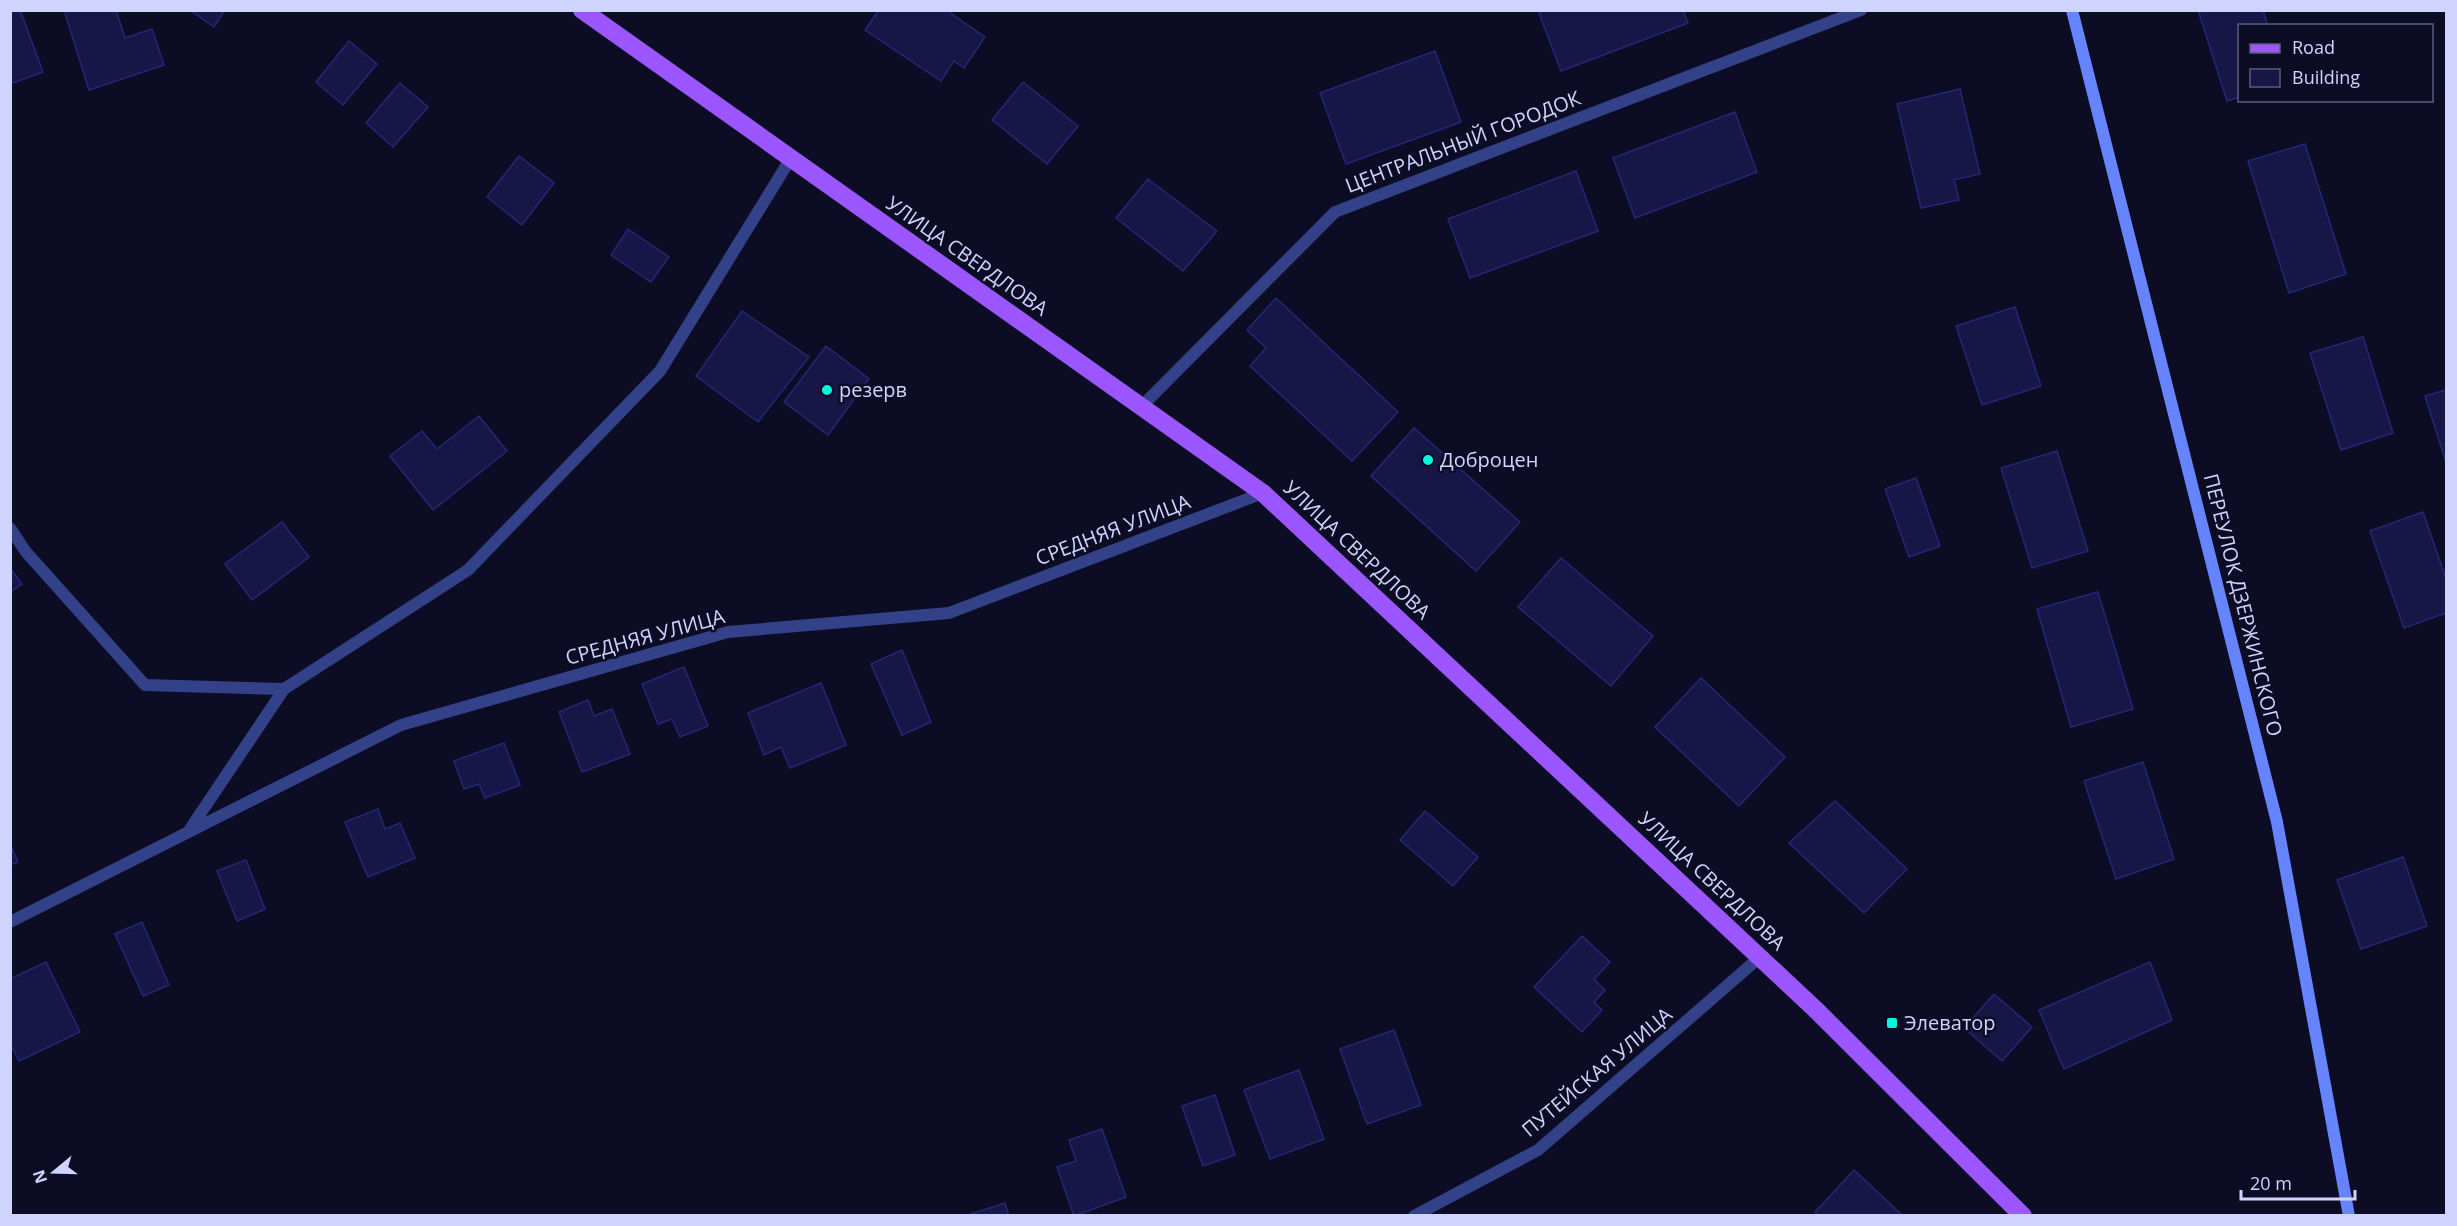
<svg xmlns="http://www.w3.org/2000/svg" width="2457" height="1226" font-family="'Open Sans',sans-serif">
  <rect width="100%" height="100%" fill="#0c0d24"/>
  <!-- building -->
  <g fill="#161747" stroke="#252776" stroke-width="1.5">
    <polygon points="10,10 20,10 43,72 10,84"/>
    <polygon points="64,10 116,10 125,38 152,29 164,65 89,90"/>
    <polygon points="190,10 225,10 214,27"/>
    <polygon points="879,10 946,10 985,37 964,68 954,61 941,81 865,30"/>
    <polygon points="1545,10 1683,10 1688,23 1561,71 1539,13"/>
    <polygon points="2198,10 2263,10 2268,26 2240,26 2240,97 2227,101"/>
    <polygon points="349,41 377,64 343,105 316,82"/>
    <polygon points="1435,51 1461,122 1346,164 1320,93"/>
    <polygon points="1023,82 1078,126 1047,164 992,120"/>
    <polygon points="400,83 428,107 393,147 366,123"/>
    <polygon points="1960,89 1980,174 1954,180 1959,200 1921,208 1897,104"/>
    <polygon points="1735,112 1757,172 1635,218 1613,158"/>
    <polygon points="2305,144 2346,274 2289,293 2248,161"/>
    <polygon points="519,156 554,183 522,225 487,197"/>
    <polygon points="1576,171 1598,231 1470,278 1448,219"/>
    <polygon points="1148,179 1217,231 1183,271 1116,218"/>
    <polygon points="628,229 669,257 651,282 611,255"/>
    <polygon points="1276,298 1398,412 1352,461 1250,366 1266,348 1247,330"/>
    <polygon points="2015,307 2041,386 1982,405 1956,326"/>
    <polygon points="742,311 809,357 758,422 696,376"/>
    <polygon points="2363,337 2393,433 2341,450 2310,353"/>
    <polygon points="826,346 869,379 828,435 784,402"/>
    <polygon points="2446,390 2446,462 2425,396"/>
    <polygon points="479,416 507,451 433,510 390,456 422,431 437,449"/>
    <polygon points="1414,428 1520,522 1476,571 1371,476"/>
    <polygon points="2057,451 2088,551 2032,568 2001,468"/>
    <polygon points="1916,478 1940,546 1909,557 1885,489"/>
    <polygon points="2423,512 2446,579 2446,613 2404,628 2370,531"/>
    <polygon points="282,522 309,557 252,600 225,564"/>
    <polygon points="1561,558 1653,636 1611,686 1518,607"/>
    <polygon points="10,568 22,584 10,592"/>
    <polygon points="2098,592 2133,709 2071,727 2037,609"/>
    <polygon points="902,650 931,722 902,735 871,664"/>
    <polygon points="684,667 708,726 680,737 672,719 658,724 642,684"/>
    <polygon points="1701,678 1785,757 1739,806 1655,727"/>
    <polygon points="821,683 846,745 790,768 781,747 764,755 748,713"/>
    <polygon points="588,700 594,716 612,709 630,754 582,772 559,712"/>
    <polygon points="504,743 520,785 485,798 479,784 464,789 454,761"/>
    <polygon points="2143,762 2174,859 2116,879 2084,781"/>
    <polygon points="1835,801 1907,869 1864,913 1789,843"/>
    <polygon points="378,809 385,829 400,823 415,858 368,877 345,822"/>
    <polygon points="1425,811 1478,857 1453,886 1400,840"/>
    <polygon points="10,844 18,862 10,865"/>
    <polygon points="2403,857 2427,926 2361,949 2337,880"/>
    <polygon points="246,860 265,909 237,921 217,871"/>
    <polygon points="142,922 169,985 143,996 115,934"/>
    <polygon points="1582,936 1610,962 1594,979 1605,990 1594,1002 1602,1010 1582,1032 1534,987"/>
    <polygon points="46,962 80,1032 19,1061 10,1043 10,979"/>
    <polygon points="2150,962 2172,1020 2064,1069 2039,1010"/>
    <polygon points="1994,994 2032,1027 2002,1061 1964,1028"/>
    <polygon points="1394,1030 1421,1105 1367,1124 1340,1049"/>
    <polygon points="1299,1070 1324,1139 1270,1159 1244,1090"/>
    <polygon points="1215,1095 1235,1155 1203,1166 1182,1106"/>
    <polygon points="1102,1129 1126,1197 1074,1216 1057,1167 1076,1161 1069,1140"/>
    <polygon points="1854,1170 1903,1216 1819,1216 1815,1212"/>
    <polygon points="1005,1203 1009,1216 968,1216 968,1215"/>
  </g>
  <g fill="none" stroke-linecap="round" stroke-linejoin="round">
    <!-- street -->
    <g stroke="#324188" stroke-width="12">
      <polyline points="1141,407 1335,212 1861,10"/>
      <polyline points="10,528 26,552 145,685 284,689"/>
      <polyline points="190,829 284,689 468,570 660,371 791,158"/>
      <polyline points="10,922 401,725 728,632 949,613 1263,493"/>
      <polyline points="1414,1216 1538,1150 1760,957"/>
    </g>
    <!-- secondary -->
    <polyline stroke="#6684ff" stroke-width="12" points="2072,10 2277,822 2349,1216"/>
    <!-- primary -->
    <polyline stroke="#9b56ff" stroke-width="18" points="582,10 1263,493 1815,1009 2023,1216"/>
  </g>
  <!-- markers -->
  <g fill="#00fadc" stroke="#0c0d24" stroke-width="2">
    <circle cx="827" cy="390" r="6"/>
    <circle cx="1428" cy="460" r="6"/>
    <rect x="1886" y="1017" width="12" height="12" rx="3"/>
  </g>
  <g text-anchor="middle" stroke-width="5" stroke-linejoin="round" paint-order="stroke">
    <!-- street labels -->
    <g font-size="20" fill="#cfd4ff" stroke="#0c0d24">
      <text transform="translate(1463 142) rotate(-21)" y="7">ЦЕНТРАЛЬНЫЙ ГОРОДОК</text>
      <text transform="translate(967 256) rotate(35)" y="7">УЛИЦА СВЕРДЛОВА</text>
      <text transform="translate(1113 530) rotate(-21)" y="7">СРЕДНЯЯ УЛИЦА</text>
      <text transform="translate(1357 550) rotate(43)" y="7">УЛИЦА СВЕРДЛОВА</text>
      <text transform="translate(2243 605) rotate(76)" y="7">ПЕРЕУЛОК ДЗЕРЖИНСКОГО</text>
      <text transform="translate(645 637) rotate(-15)" y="7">СРЕДНЯЯ УЛИЦА</text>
      <text transform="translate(1712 881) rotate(43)" y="7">УЛИЦА СВЕРДЛОВА</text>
      <text transform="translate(1597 1072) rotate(-40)" y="7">ПУТЕЙСКАЯ УЛИЦА</text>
    </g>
    <!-- poi labels -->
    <g font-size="20" fill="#cfd4ff" stroke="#0c0d24" text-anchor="start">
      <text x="839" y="397">резерв</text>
      <text x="1440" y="467">Доброцен</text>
      <text x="1904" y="1030">Элеватор</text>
    </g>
  </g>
  <!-- border -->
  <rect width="2457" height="1226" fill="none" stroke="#cfd4ff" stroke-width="24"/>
  <!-- legend -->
  <rect x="2238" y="24" width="195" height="78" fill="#0c0d24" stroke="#5a5d7c" stroke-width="1.5"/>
  <rect x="2250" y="44" width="30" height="9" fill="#9b56ff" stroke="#5a5d7c" stroke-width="1.5"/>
  <text x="2292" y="54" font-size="18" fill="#cfd4ff">Road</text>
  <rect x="2250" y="69" width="30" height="18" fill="#161747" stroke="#5a5d7c" stroke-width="1.5"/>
  <text x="2292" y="84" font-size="18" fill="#cfd4ff">Building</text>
  <!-- north arrow -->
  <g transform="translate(54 1172) rotate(251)" stroke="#0c0d24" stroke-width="4.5" paint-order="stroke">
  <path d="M0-4.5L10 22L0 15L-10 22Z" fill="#cfd4ff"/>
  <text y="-9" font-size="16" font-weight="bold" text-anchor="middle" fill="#cfd4ff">N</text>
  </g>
  <!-- scale -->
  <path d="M2241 1190v9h114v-9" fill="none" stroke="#cfd4ff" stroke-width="3"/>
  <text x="2250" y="1190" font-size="18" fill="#cfd4ff" stroke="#0c0d24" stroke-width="4.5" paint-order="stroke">20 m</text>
</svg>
